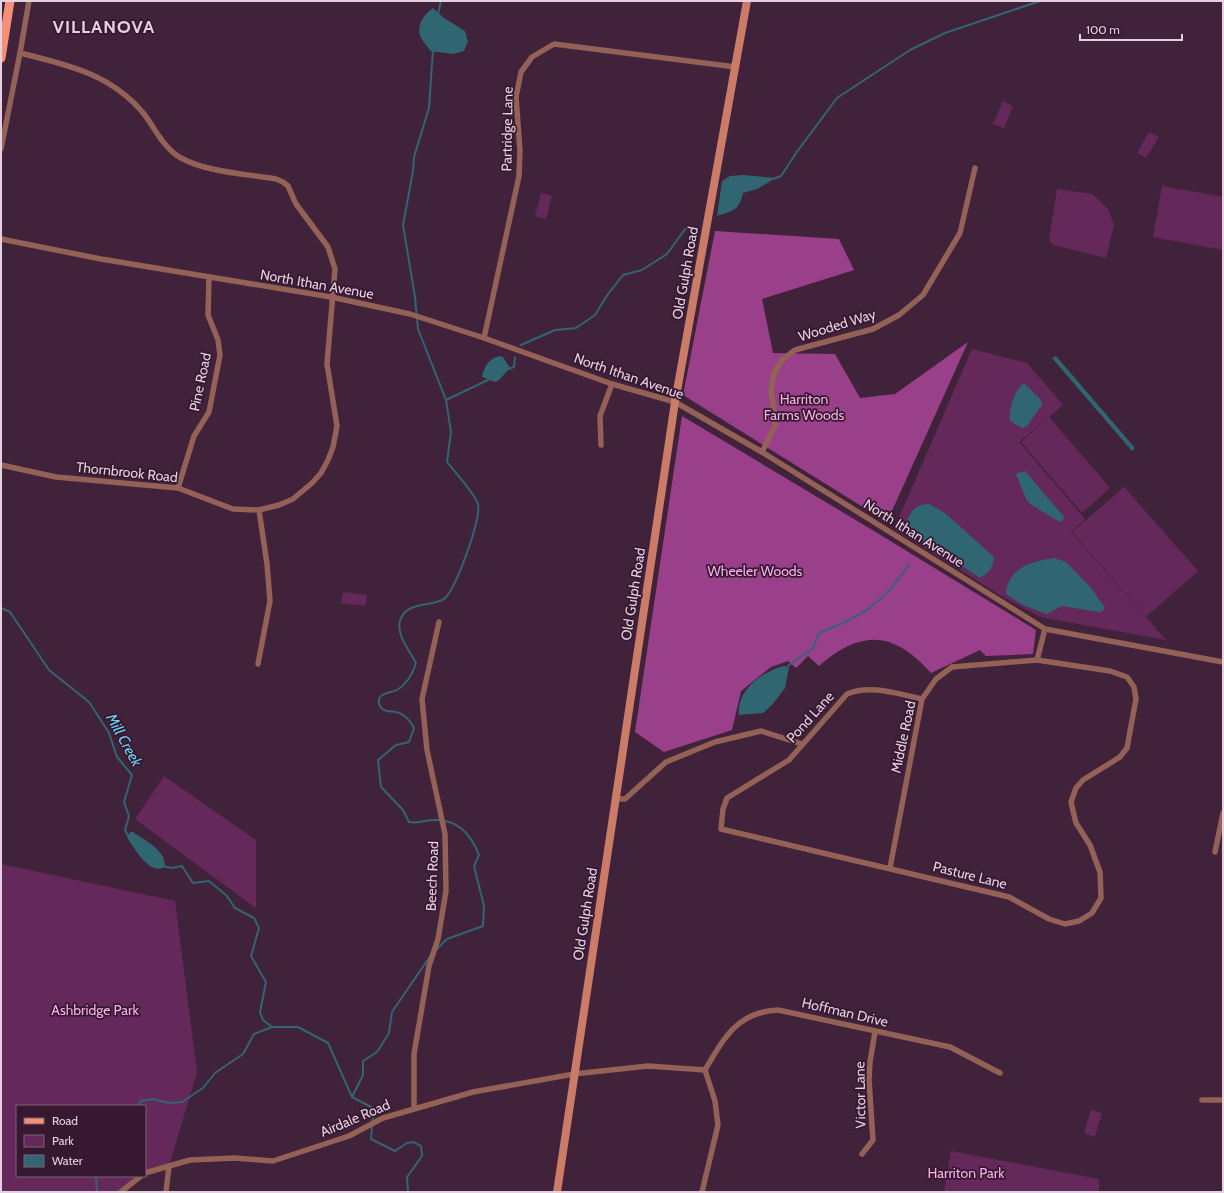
<svg xmlns="http://www.w3.org/2000/svg" width="1224" height="1193" font-family="Cabin,sans-serif">
  <rect width="100%" height="100%" fill="#41223b"/>
  <!-- green -->
  <g fill="#64295a">
    <polygon points="1003,101 1013,106 1004,128 993,124"/>
    <polygon points="1149,132 1159,137 1146,158 1137,153"/>
    <polygon points="1162,186 1223,197 1223,250 1153,237"/>
    <polygon points="1057,189 1092,194 1108,209 1114,225 1106,258 1053,245 1049,240"/>
    <polygon points="541,193 552,196 546,219 535,216"/>
    <polygon points="972,349 1027,363 1063,405 1049,417 1110,488 1082,513 1021,442 1048,418 1019,442 1085,519 1071,532 1166,640 1040,617 1000,595 894,529"/>
    <polygon points="1124,487 1198,571 1146,617 1072,532"/>
    <polygon points="343,592 367,595 365,606 341,603"/>
    <polygon points="164,776 256,840 256,908 135,819"/>
    <polygon points="1,864 175,901 197,1072 169,1166 145,1173 145,1106 17,1106 17,1176 141,1176 121,1192 1,1192"/>
    <polygon points="1091,1110 1102,1113 1095,1137 1084,1133"/>
    <polygon points="951,1151 1099,1179 1099,1192 944,1192"/>
  </g>
  <!-- forest -->
  <g fill="#9a408b">
    <polygon points="715,231 839,239 854,270 762,299 773,353 835,354 860,398 895,394 968,342 887,522 683,395"/>
    <path d="M682,416L869,528L1036,630L1033,654L986,656L980,650L931,673C894,631 861,629 819,666L808,656L796,668L788,661L771,667L741,691L732,730L664,752L635,732Z"/>
  </g>
  <!-- water -->
  <g fill="#2f6672">
    <path d="M433,8L444,18L465,31L468,42L464,51L453,54L430,51C428,46 425,44 423,41C414,28 423,15 433,8Z"/>
    <path d="M744,175L776,178L757,189L743,193C739,211 734,210 717,216L722,181L730,176Z"/>
    <path d="M499,356L503,357L510,368L499,380L495,382L482,377C485,365 488,360 499,356Z"/>
    <polygon points="1056,356 1135,448 1132,451 1052,358"/>
    <path d="M1024,383L1041,400L1042,405L1027,426L1022,428L1010,421C1008,410 1014,391 1024,383Z"/>
    <polygon points="1025,471 1064,517 1062,522 1056,520 1030,504 1026,499 1016,474"/>
    <path d="M929,504L945,513L994,557C993,567 989,573 980,578L908,530L906,523C912,510 914,505 929,504Z"/>
    <path d="M1054,558L1066,562L1091,588L1105,608L1103,611L1099,612L1062,606L1046,614L1023,605L1006,594C1007,568 1032,561 1054,558Z"/>
    <path d="M784,666L789,667L785,688L772,705L763,713L739,715C736,690 763,671 784,666Z"/>
    <path d="M130,832H133C143,839 169,852 164,867C150,876 134,848 127,837Z"/>
  </g>
  <g fill="none" stroke-linecap="round" stroke-linejoin="round">
    <!-- stream -->
    <g stroke="#2f6672" stroke-width="2">
      <polyline points="438,14 441,1"/>
      <path d="M433,50L429,108L414,157L413,171L403,225L415,297L418,329L446,400L451,432L447,462C454,471 476,495 478,504C481,520 456,589 444,599C432,607 405,601 400,621C396,635 410,651 416,663C413,673 407,684 397,690C392,693 384,692 380,697C377,702 380,708 384,710C388,712 392,711 396,712C405,714 410,720 414,728L409,742L396,745L378,760L381,787L403,810L409,822C420,824 424,820 434,820C458,819 471,834 479,855L474,866L484,906L483,926L447,939L436,950"/>
      <polyline points="773,179 781,176 796,153 837,98 910,50 945,33 1040,1"/>
      <polyline points="521,345 555,330 576,328 595,315 608,294 623,275 642,270 667,254 685,229 698,228"/>
      <polyline points="508,369 514,367 515,357"/>
      <polyline points="446,400 492,378"/>
      <polyline points="1,608 10,612 49,670 89,702 109,733 117,757 132,775 124,802 129,816 125,830 131,842"/>
      <path d="M788,666L813,648L819,633C863,616 884,603 909,564"/>
      <polyline points="163,866 171,868 182,866 193,883 209,881 227,896 235,908 254,918 259,928 251,956 266,982 260,1012 263,1020 272,1027 298,1027 328,1043 352,1097 371,1107 373,1115 371,1139 395,1151 407,1143 413,1142 421,1146 422,1156 407,1177 408,1192"/>
      <polyline points="352,1097 363,1075 363,1061 377,1052 389,1033 392,1012 431,955"/>
      <polyline points="138,1106 140,1101 153,1099 169,1103 182,1102 203,1088 215,1073 243,1054 254,1034 272,1027"/>
      <polyline points="96,1176 97,1192"/>
    </g>
    <!-- street -->
    <g stroke="#936155" stroke-width="5.5">
      <polyline points="1,149 20,53 29,1"/>
      <polyline points="1,239 101,259 331,297 410,314 484,338 612,384 675,402 762,452 1045,629 1223,662"/>
      <polyline points="484,338 519,176 520,151 516,97 521,72 532,57 554,44 736,67"/>
      <polyline points="601,445 600,416 612,384"/>
      <polyline points="762,452 775,426 775,417 771,390 774,373 782,360 795,350 873,329 899,315 923,295 960,233 975,168"/>
      <path d="M1,465L56,477L178,488L233,509L259,510L279,505L293,499L312,483L321,473L328,460L333,447L337,426L327,364L335,269L328,247L296,204L288,186L283,182L276,179C247,174 206,172 181,158C164,149 155,128 144,114C111,74 68,65 20,53"/>
      <polyline points="178,488 194,436 209,412 220,355 218,340 208,315 209,278"/>
      <polyline points="1037,660 1045,629"/>
      <polyline points="258,664 270,601 267,564 259,510"/>
      <polyline points="616,799 625,799 666,762 715,742 761,731 802,744"/>
      <polyline points="1215,852 1223,813"/>
      <path d="M890,868L922,699L936,679L952,667L1037,660L1110,671L1127,677L1134,687L1136,699L1127,748L1120,757L1083,780L1076,788L1071,802L1076,823L1090,845L1100,872L1101,898L1092,913L1079,921L1065,924L1049,919L1009,897L721,829L723,809L727,798L789,760L847,694C871,684 898,694 922,699"/>
      <path d="M705,1070C724,1038 737,1012 778,1010L950,1047L1000,1073"/>
      <polyline points="1202,1100 1223,1100"/>
      <polyline points="414,1107 414,1054 429,966 438,939 446,891 445,834 427,750 422,699 439,622"/>
      <polyline points="862,1154 873,1140 869,1080 870,1062 875,1032"/>
      <polyline points="145,1173 190,1160 235,1158 273,1161 349,1136 383,1118 473,1092 574,1074 648,1066 705,1070"/>
      <polyline points="121,1192 141,1176"/>
      <polyline points="166,1192 169,1166"/>
      <polyline points="702,1192 718,1125 715,1101 705,1070"/>
    </g>
    <!-- secondary -->
    <polyline stroke="#ca7c68" stroke-width="8" points="557,1192 675,402 747,1"/>
    <!-- primary -->
    <polyline stroke="#f59077" stroke-width="9" points="1,58 10,1"/>
  </g>
  <g text-anchor="middle" stroke-width="3.5" stroke-linejoin="round" paint-order="stroke">
    <!-- street labels -->
    <g font-size="14" fill="#e4d0df" stroke="#371831">
      <text transform="translate(507 129) rotate(-89)" y="5">Partridge Lane</text>
      <text transform="translate(685 273) rotate(-80)" y="5">Old Gulph Road</text>
      <text transform="translate(317 284) rotate(10)" y="5">North Ithan Avenue</text>
      <text transform="translate(837 325) rotate(-17)" y="5">Wooded Way</text>
      <text transform="translate(629 376) rotate(19)" y="5">North Ithan Avenue</text>
      <text transform="translate(200 382) rotate(-78)" y="5">Pine Road</text>
      <text transform="translate(127 472) rotate(6)" y="5">Thornbrook Road</text>
      <text transform="translate(914 533) rotate(32)" y="5">North Ithan Avenue</text>
      <text transform="translate(633 594) rotate(-81)" y="5">Old Gulph Road</text>
      <text transform="translate(810 717) rotate(-48)" y="5">Pond Lane</text>
      <text transform="translate(903 737) rotate(-78)" y="5">Middle Road</text>
      <text transform="translate(970 875) rotate(14)" y="5">Pasture Lane</text>
      <text transform="translate(432 876) rotate(-88)" y="5">Beech Road</text>
      <text transform="translate(585 914) rotate(-81)" y="5">Old Gulph Road</text>
      <text transform="translate(845 1012) rotate(13)" y="5">Hoffman Drive</text>
      <text transform="translate(860 1095) rotate(-91)" y="5">Victor Lane</text>
      <text transform="translate(355 1118) rotate(-23)" y="5">Airdale Road</text>
    </g>
    <!-- park labels -->
    <g font-size="14" fill="#f7b0e8" stroke="#371831">
      <text x="804" y="404">Harriton<tspan x="804" dy="16">Farms Woods</tspan></text>
      <text x="755" y="576">Wheeler Woods</text>
      <text x="95" y="1015">Ashbridge Park</text>
      <text x="966" y="1178">Harriton Park</text>
    </g>
    <!-- water labels -->
    <g font-size="15" font-style="italic" fill="#66d8f2" stroke="#371831">
      <text transform="translate(124 740) rotate(61)" y="5">Mill Creek</text>
    </g>
    <!-- district labels -->
    <g font-size="18" font-weight="bold" letter-spacing="1" fill="#e4d0df" stroke="#371831">
      <text x="104" y="33">VILLANOVA</text>
    </g>
  </g>
  <!-- border -->
  <rect width="1224" height="1193" fill="none" stroke="#e4d0df" stroke-width="4"/>
  <!-- legend -->
  <rect x="16" y="1105" width="130" height="72" fill="#371831" stroke="#7c6277"/>
  <rect x="24" y="1118" width="20" height="6" fill="#f59077" stroke="#7c6277"/>
  <text x="52" y="1125" font-size="12" fill="#e4d0df">Road</text>
  <rect x="24" y="1135" width="20" height="12" fill="#64295a" stroke="#7c6277"/>
  <text x="52" y="1145" font-size="12" fill="#e4d0df">Park</text>
  <rect x="24" y="1155" width="20" height="12" fill="#2f6672" stroke="#7c6277"/>
  <text x="52" y="1165" font-size="12" fill="#e4d0df">Water</text>
  <!-- scale -->
  <path d="M1080 34v6h102v-6" fill="none" stroke="#e4d0df" stroke-width="2"/>
  <text x="1086" y="34" font-size="12" fill="#e4d0df" stroke="#371831" stroke-width="3" paint-order="stroke">100 m</text>
</svg>
